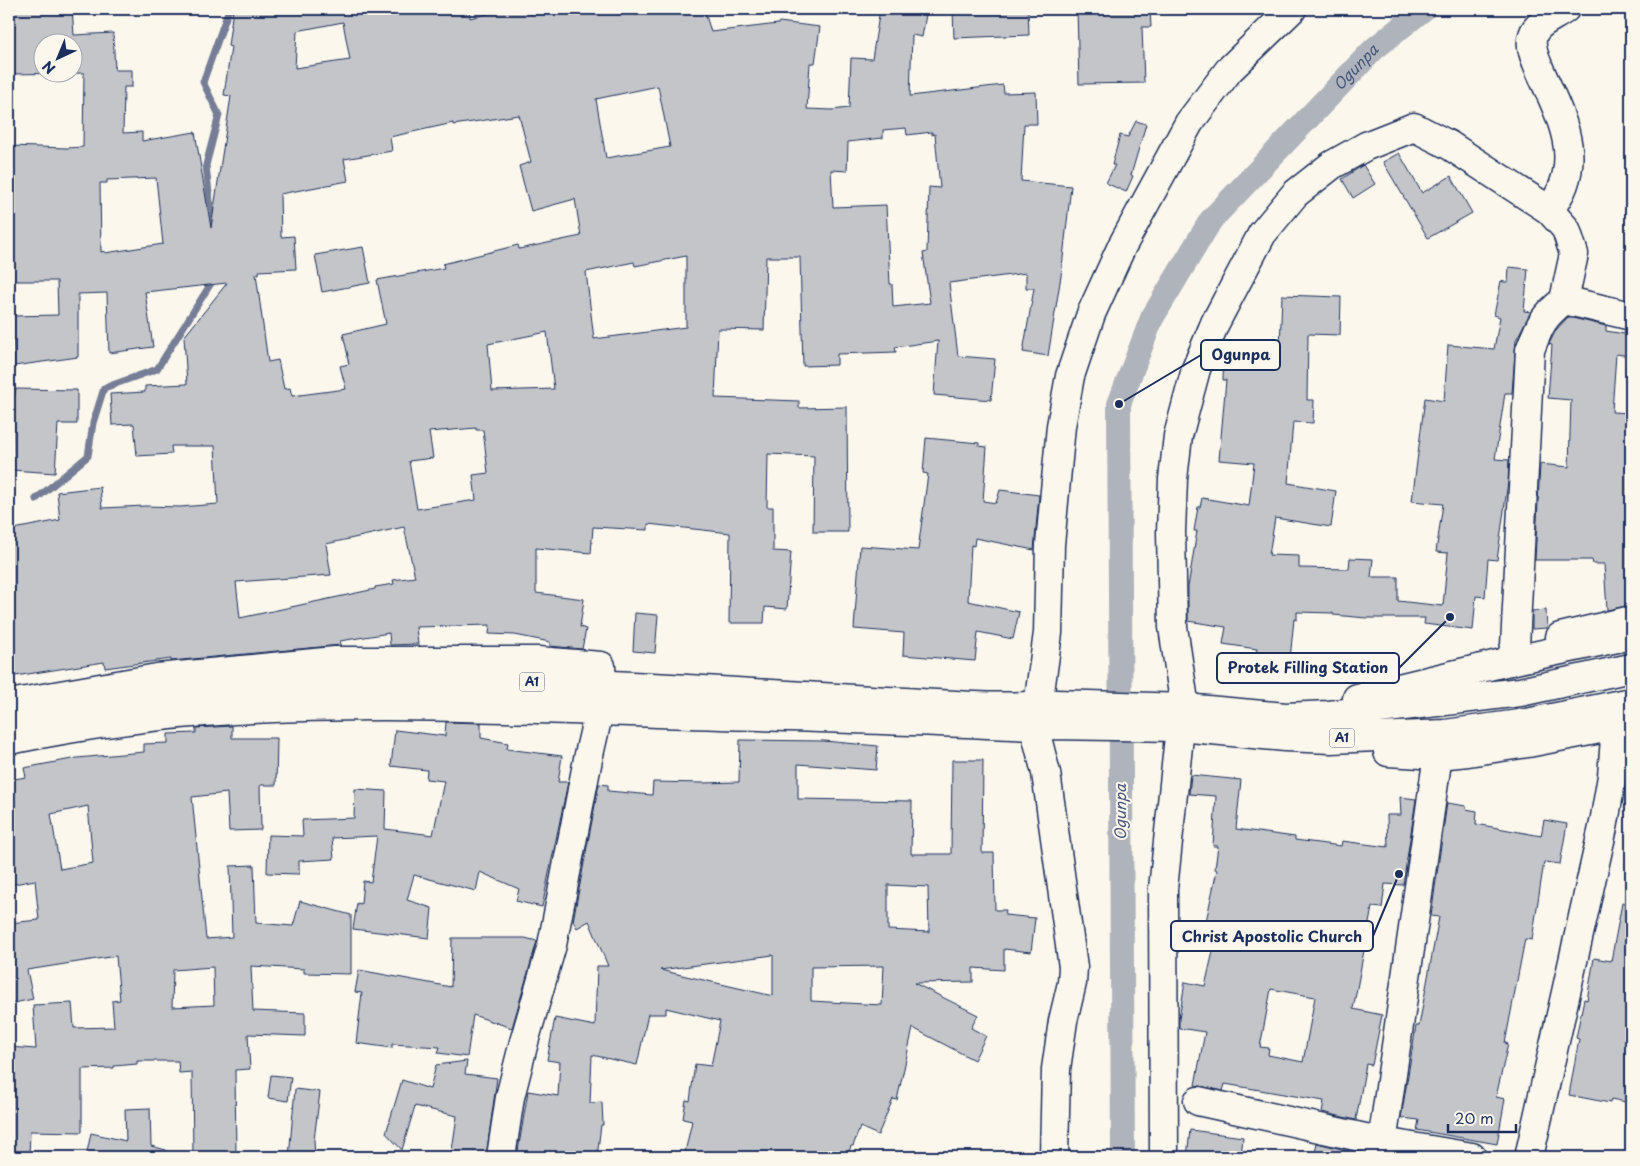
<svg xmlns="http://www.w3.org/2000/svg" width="1640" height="1166" font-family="'Playpen Sans',sans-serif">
  <rect width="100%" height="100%" fill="#fbf7ec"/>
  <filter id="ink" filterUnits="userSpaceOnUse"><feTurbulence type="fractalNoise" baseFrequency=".02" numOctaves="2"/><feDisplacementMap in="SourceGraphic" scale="10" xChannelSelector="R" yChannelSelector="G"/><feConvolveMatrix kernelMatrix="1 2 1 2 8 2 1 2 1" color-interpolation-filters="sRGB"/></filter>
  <g filter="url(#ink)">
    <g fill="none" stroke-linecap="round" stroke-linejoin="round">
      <!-- stream -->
      <g stroke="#747e96" stroke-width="7">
        <polyline points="213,230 206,165 219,115 203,82 229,9"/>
        <polyline points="36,499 88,456 93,423 104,388 157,369 215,277"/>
      </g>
      <!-- canal -->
      <path stroke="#afb3bb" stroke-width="24" id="s1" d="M1123,1157L1119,404L1152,318L1211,220L1374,49L1424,9"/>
    </g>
    <!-- building -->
    <g fill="#c3c5c9" stroke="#1b2f5e" fill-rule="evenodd">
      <path d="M9,9H72L74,35L113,33L115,70H132V87H124L123,133L142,132V141L195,132L211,228L231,96L224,95L231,47L228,46L233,9H469L470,18L509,9H529L530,14L553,9H704L711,32L778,24L779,22L820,27L815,63H810L807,109L832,110L849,108L851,58L872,59L880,9H927L922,37L912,35L910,96L1003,85L1004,93L1036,92L1037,124H1024L1021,181L1071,186L1061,276L1048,356L1023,352L1034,288H1026V273L949,283L958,356L995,359L991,400L934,395L938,341L895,347L896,352L837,354V365L803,366L800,257H766L764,330L718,329L715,398L799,401V408L847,407L848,532H813L814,456L768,454L767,507H773V551L791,552L787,609L765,607L764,623H729L730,533L648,524V530L593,527L591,553L536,548V593L584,599L580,627L586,629L582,649L550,646V642L515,635L489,634L490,625L416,627L418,644L390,645L389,633L340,641L341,645L171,661V659L105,668L104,662L9,677V530L60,520L57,492L100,487L102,508L145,506L180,507L218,504L215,446H171L172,454L137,456L134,424L112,425L110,394L145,392V386L187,384L184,337L227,283L145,292L153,347L109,353L107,293L78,294V357L14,366L13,316L58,315L57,281H9V146L67,148L83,147L84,73L9,74ZM343,22L350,60L295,68L297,31ZM42,42H72V72H42ZM658,86L670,147L606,158L596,99ZM519,115L531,162L519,166L531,211L575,199L581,236L519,249L518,245L443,264L444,268L377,280L386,324L343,334L348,356H347L349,364L340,366L346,389L292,396L290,388L284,389L278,360L268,362L256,274H259V271L296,269L294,236L281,237L280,194L348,181L344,159L392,151L390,137L453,123V125ZM906,128L907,135L932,132V135L935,134L940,188L929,187L927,252L923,253L930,303L893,307L892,284H890L886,205L833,207L831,170L847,171L848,142L883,138V130ZM156,178L163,244L105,253V251L101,252L100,183H107V180ZM686,256V327L594,339L586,272L634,262L635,266ZM547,332L554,389L492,391L488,344ZM476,428V430H483L488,473L473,475L476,500L417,509L409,461L433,458L429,432ZM404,527L415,577L393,580L394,584L375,587V589L240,618L236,582L331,575L326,544Z"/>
      <polygon points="953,9 1028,9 1029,35 954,38"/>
      <polygon points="1077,9 1150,9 1151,27 1142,27 1144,83 1079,84"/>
      <polygon points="1136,121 1146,124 1131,175 1133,176 1126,192 1106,183 1115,165 1112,165 1120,135 1128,137"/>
      <polygon points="1399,153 1422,193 1451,176 1472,213 1428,238 1383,162"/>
      <polygon points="1363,165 1375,184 1353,198 1342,179"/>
      <polygon points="363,247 370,283 322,292 315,255"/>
      <polygon points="1509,267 1528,269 1524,311 1531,312 1516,340 1512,393 1505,393 1495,459 1509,460 1508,482 1497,560 1488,559 1485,597 1476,596 1473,630 1424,624 1425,618 1367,618 1333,615 1333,613 1297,612 1297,620 1294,619 1290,659 1270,657 1270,655 1256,653 1257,649 1223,644 1226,627 1188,621 1188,587 1197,531 1194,531 1198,507 1200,507 1202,498 1249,506 1254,463 1219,460 1226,380 1223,380 1224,346 1280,347 1282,295 1341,297 1340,335 1308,334 1307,400 1314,400 1313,423 1293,422 1288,483 1336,491 1331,527 1275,518 1269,555 1299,556 1299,568 1349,569 1350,558 1373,559 1371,577 1398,577 1398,601 1443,606 1448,553 1436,552 1443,504 1412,501 1425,398 1444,401 1448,345 1494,349 1500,317 1494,315 1501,281 1508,283"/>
      <polygon points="1568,317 1606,326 1606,331 1631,335 1631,356 1616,354 1612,412 1631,413 1631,453 1627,519 1631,519 1631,605 1607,610 1604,564 1593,564 1592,560 1535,560 1540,464 1569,467 1571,400 1548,398 1552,345 1549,344 1556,330"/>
      <polygon points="15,389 77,390 77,424 58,424 55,473 11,470 13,423 9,422 9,394 15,395"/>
      <polygon points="926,438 979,443 979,446 987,447 983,501 996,503 1000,490 1039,495 1034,550 975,538 974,546 971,545 968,601 1019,612 1013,639 978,632 975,661 903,655 904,633 854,629 860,546 918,550 928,474 923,473"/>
      <polygon points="1546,610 1547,628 1532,629 1532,611"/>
      <polygon points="635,613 658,615 655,653 633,651"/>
      <polygon points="446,722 481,723 481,738 508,743 507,749 562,756 558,782 568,782 542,907 516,901 519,889 480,872 476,891 414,875 407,900 432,908 429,938 353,929 357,903 361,904 363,881 371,882 377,836 332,838 334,859 299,861 299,874 267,873 268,835 303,836 302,820 354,818 355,789 386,791 385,829 433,835 444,781 426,779 427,770 391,766 395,730 445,736"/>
      <path d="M232,726V738H277L276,785H260L261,830L229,831L227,793L192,797L206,939L232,937L230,866L254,865L256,923L293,926L300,901L351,915V974L304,973V969L251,966L253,1011L305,1013V1036L248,1034L250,1069L235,1070L236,1157H193L192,1072L179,1073L178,1061H137V1064L114,1066V1068L82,1069V1132L30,1131L29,1157H9V1047L36,1049L33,1005L72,1003L74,1028L114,1027L112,1001L120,1000L116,956L27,970L33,999L9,1004V923L39,920L35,880L9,885V780L26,777L24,768L77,758L144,752V744L168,743V734L196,733V728ZM88,806L93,863L60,869L51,814ZM213,967L214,1005L172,1007L173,970Z"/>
      <path d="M740,740L824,741L878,746L876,770L798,764V799L912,801L911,854H951L952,760H983L982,853H994L995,910H1006L1005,915L1035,918L1031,952L1004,949V970L973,968V982L914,983L978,1015L971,1028L986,1036L974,1060L913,1028L897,1100L893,1099L878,1135L860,1127L853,1146H851L847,1157H684L692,1121L683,1119L686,1100L690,1101L695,1064L711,1066L720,1021L666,1008V1014H648L637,1065L592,1055L590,1103L602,1102L603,1125H601L597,1157H517L528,1091L558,1096L560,1062L547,1060L555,1018L595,1026L597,966H608L589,921L577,928L573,921L599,784L608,785V791L652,795L653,782L703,783L739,782ZM888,885L928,887L929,932L888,930ZM773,955V996L660,970ZM884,966L882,1005L811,1001V967Z"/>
      <path d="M1191,775L1241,780L1236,829L1295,837V840L1341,846L1342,841L1388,847L1387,815H1401L1400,797L1416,799L1403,885L1385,884L1382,908L1372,907L1358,983L1353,1009L1382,1015L1372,1065L1366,1064L1356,1120L1322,1112L1324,1101L1225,1084L1223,1091L1195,1085L1205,1032L1179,1028V1019L1185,982L1205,986L1218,930L1205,926L1217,870L1215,869L1218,846H1213L1216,796L1189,794ZM1271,989L1315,997L1303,1062L1268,1055L1269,1048L1260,1047Z"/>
      <polygon points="1447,803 1466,806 1466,809 1477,811 1476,824 1541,836 1544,820 1567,824 1560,864 1544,862 1532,940 1525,939 1505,1043 1508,1044 1496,1097 1505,1099 1497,1144 1417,1130 1419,1120 1401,1118 1416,1026 1419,1026 1439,917 1431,916"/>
      <polygon points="1622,903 1631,903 1631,1074 1626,1102 1611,1099 1610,1103 1569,1095 1579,1039 1576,1038 1584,999 1587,1000 1594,958 1611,961"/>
      <polygon points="452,938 525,938 537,941 512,1028 473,1015 467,1057 438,1053 440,1047 392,1044 392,1048 356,1043 362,993 355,992 359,970 451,987"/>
      <polygon points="467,1061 465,1074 497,1078 486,1157 451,1157 457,1116 415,1106 402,1150 386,1133 402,1080 430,1089 436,1065"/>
      <polygon points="271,1075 291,1077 288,1101 268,1098"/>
      <polygon points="295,1089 320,1092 314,1140 315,1157 289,1157"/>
      <polygon points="150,1108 151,1146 166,1150 165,1157 86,1157 91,1133 126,1141 125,1109"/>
      <polygon points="1190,1130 1243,1137 1241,1157 1187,1157"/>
      <polygon points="1317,1143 1350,1151 1349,1157 1314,1157"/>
    </g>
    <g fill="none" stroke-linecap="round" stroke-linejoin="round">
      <!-- minor casing -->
      <g stroke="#1b2f5e" stroke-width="31">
        <g id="minor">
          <path d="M1549,210C1588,162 1560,116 1539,68C1535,58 1529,46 1533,35C1537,22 1555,17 1565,9"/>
          <polyline points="1560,637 1631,620"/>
          <path d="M1510,661L1515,646L1530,350C1540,324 1542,318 1564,300L1631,316"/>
          <polyline points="9,704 157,678 335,661 538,661 601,666 602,684 599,711 588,759 552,945 524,1042 510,1097 501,1157"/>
          <polyline points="1038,706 1048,633 1050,545 1061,426 1070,376 1091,314 1122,246 1189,123 1229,70 1292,9"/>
          <polyline points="1185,708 1173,627 1171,532 1173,479 1178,436 1196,369 1215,323 1262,234 1295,194 1332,165 1366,146 1414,127 1449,145 1549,210 1566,229 1574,254 1564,300"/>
          <polyline points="1034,726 1046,773 1073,967 1072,983 1063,1021 1056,1069 1054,1157"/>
          <polyline points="1198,1101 1383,1142 1472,1157"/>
          <polyline points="1164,1157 1163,889 1180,727"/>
          <polyline points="1380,1157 1438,755"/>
          <polyline points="1529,1157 1604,823 1612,776 1616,726"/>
        </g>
      </g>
      <!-- trunk casing -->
      <g stroke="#1b2f5e" stroke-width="31">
        <g id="trunk">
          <polyline points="1357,698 1510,661 1631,635"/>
          <path d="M9,718C59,708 109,698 160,693C330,676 501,678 671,688C743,693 815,697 887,701C943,704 1000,710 1056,704L1185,708L1286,717L1329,715L1520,692L1631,668"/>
          <path d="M9,740C83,725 158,714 234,710C375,702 517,708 657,713C783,717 909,720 1034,726L1049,725L1180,727L1285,737L1331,739L1445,734L1527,723L1631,702"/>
          <polyline points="1388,752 1438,755 1468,752 1528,743 1631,723"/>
        </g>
      </g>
      <!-- minor -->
      <use href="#minor" stroke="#fbf7ec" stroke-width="28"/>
      <!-- trunk -->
      <use href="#trunk" stroke="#fbf7ec" stroke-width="28"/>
    </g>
  </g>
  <g text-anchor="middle" stroke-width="4" stroke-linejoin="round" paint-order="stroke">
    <!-- shield labels -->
    <g fill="#fbf7ec" stroke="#5e6b89" stroke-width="1">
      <rect x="519.5" y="672.5" width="25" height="19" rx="4"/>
      <rect x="1329.5" y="728.5" width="25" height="19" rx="4"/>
    </g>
    <g font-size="12" font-weight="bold" fill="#1b2f5e">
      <text x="532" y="686">A1</text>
      <text x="1342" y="742">A1</text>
    </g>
    <!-- water labels -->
    <g font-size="15" font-style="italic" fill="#47577a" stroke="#fbf7ec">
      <text dy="5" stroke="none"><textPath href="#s1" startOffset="1170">Ogunpa</textPath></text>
      <text transform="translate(1121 812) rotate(-90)" y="5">Ogunpa</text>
    </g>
  </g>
  <!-- callouts -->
  <path fill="none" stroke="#1b2f5e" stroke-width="2" d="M1119 404L1201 355M1450 617L1399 668M1399 874L1373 936"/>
  <g fill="#1b2f5e" stroke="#fbf7ec" stroke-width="2">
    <circle cx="1119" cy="404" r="5"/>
    <circle cx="1450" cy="617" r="5"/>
    <circle cx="1399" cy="874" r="5"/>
  </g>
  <g fill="#fbf7ec" stroke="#1b2f5e" stroke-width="2">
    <rect x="1201" y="340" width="79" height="30" rx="5"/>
    <rect x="1217" y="653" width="182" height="30" rx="5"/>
    <rect x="1171" y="921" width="202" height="30" rx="5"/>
  </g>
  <g font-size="15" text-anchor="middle" font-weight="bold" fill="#1b2f5e">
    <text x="1241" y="360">Ogunpa</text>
    <text x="1308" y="673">Protek Filling Station</text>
    <text x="1272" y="942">Christ Apostolic Church</text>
  </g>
  <!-- margin -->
  <rect width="1640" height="1166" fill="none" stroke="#fbf7ec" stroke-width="30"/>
  <rect x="15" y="15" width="1610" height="1136" fill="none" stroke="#1b2f5e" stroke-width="2" filter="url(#ink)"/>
  <!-- north arrow -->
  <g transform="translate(58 58) rotate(224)"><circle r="24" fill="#fbf7ec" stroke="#a1a7b3"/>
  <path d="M0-4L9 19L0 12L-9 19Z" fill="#1b2f5e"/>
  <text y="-8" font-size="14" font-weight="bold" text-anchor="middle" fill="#1b2f5e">N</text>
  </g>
  <!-- scale -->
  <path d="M1448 1124v8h68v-8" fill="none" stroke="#1b2f5e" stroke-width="2.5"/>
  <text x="1455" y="1124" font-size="15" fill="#1b2f5e" stroke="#fbf7ec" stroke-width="4" paint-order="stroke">20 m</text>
</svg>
